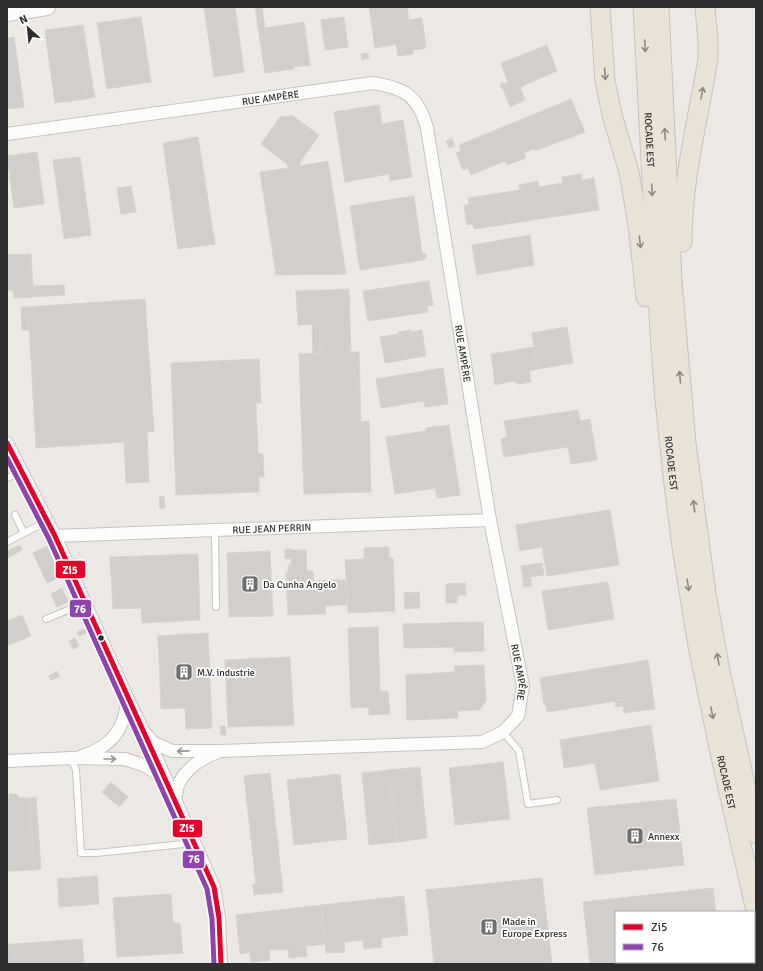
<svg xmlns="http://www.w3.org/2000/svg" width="763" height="971" font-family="Signika,sans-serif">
  <rect width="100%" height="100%" fill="#ece8e4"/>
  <!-- building -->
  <g fill="#d1cecb" stroke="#d7d4d0">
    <polygon points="204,7 235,7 244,72 214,77"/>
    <polygon points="255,7 262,7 265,28 304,22 310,65 293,67 294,69 265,73"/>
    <polygon points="369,7 407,7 409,20 422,18 426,48 413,50 413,54 398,56 396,44 375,48"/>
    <polygon points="141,17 151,82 107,89 97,23"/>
    <polygon points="344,17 348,47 325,50 321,20"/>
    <polygon points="83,25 93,87 85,88 86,99 55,103 45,30"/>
    <polygon points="14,37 24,107 7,109 7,38"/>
    <polygon points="547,45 557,71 520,87 525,100 510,107 503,89 500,87 502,82 504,84 508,82 501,63"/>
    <polygon points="368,53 369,58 362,60 361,54"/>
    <polygon points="93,87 95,97 86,99 85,88"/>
    <polygon points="571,99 585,132 535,151 534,149 524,153 526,158 507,165 505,161 471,175 468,168 463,170 456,153 461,151 459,145"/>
    <polygon points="379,105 382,124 403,120 412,177 390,181 389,174 345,182 334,112"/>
    <polygon points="293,116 319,135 300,162 300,166 328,161 346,274 276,275 260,172 288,168 287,164 261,144 280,117"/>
    <polygon points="198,137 215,244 178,249 163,143"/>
    <polygon points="452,139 455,146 449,148 446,141"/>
    <polygon points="37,152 44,204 14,208 7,156"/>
    <polygon points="80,157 91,235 64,239 53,160"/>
    <polygon points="581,174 582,180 594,178 599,210 474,229 473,224 467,225 464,205 469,205 468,198 520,190 519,185 538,181 539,187 563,183 562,177"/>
    <polygon points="131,186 136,212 121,214 117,188"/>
    <polygon points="414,196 422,253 426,254 426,258 423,260 360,270 350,206"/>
    <polygon points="530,235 534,265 477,275 472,245"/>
    <polygon points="31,254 33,286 64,285 65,295 14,298 13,290 7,291 7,255"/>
    <polygon points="429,281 433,305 427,306 428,312 368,321 363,291"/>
    <polygon points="349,289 351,352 359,352 361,422 369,421 371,492 304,494 299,354 320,353 319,324 298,325 296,291"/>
    <polygon points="145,299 154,431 147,432 149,482 126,483 124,442 36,448 28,307"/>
    <polygon points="21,307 28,307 29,330 22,330"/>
    <polygon points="319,324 320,353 313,354 312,325"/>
    <polygon points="567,327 573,363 538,369 532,333"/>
    <polygon points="411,330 411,332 422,330 426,356 385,363 380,337 399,334 398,332"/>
    <polygon points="534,347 538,369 529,371 531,382 518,384 514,381 495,385 491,354"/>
    <polygon points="259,359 261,403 256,403 258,454 263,454 264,477 259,476 259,492 176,495 171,363"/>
    <polygon points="443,368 448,404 425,407 424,401 381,408 376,379"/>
    <polygon points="578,410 580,421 590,419 597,460 571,464 568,447 504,457 501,439 507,437 504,421"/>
    <polygon points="449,425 460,495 437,498 435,488 395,494 386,437 426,431 426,428"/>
    <polygon points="164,496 165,508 160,509 159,497"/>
    <polygon points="610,510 619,565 547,576 542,547 520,551 516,525"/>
    <polygon points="20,545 22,550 7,558 7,551"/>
    <polygon points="47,546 60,577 47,583 33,553"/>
    <polygon points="389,547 389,558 393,558 395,611 348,613 345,560 364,559 364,548"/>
    <polygon points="285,549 291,549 291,550 306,550 307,571 313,571 314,581 337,580 339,605 325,606 326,614 288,615 286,572 289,572 288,565 291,565 291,558 285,559"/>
    <polygon points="270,551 273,616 229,617 227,553"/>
    <polygon points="198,554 200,620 142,623 141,608 113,609 110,557"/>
    <polygon points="542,563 544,575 530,577 532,586 524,587 521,566"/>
    <polygon points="337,580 346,580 347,605 339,605"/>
    <polygon points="608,582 614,619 548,630 542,591"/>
    <polygon points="465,583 466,595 459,595 457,598 457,603 446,603 446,584"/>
    <polygon points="62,588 68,602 57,607 51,594"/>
    <polygon points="419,592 420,608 405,609 404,593"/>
    <polygon points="22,615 31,636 7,646 7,621"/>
    <polygon points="483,622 484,651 454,652 454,647 404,648 403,624"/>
    <polygon points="378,627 380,691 388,691 390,714 369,715 369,707 351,708 348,628"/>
    <polygon points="86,628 88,632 79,636 77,632"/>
    <polygon points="208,633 212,728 186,729 185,708 161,709 158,636"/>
    <polygon points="75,638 79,646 73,649 69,641"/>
    <polygon points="290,657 294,725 228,727 225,660"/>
    <polygon points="648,660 655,709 631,712 629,699 547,712 546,705 544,705 540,678"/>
    <polygon points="484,665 486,701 479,710 457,711 458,718 407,720 406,675 455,672 454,666"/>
    <polygon points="57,671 60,677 51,680 49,676"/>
    <polygon points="629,699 631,712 624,713 623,706 616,707 615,701"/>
    <polygon points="651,725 659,781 600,790 595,763 564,768 560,740"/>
    <polygon points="220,726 225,726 226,735 221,735"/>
    <polygon points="503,762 510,819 455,825 449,768"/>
    <polygon points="420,767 427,838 397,842 389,770"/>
    <polygon points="389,770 397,842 369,845 362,773"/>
    <polygon points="270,773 283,892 254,895 253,885 256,884 244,776"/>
    <polygon points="340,774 347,839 294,845 287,780"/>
    <polygon points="111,782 128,797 119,807 102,792"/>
    <polygon points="9,794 16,794 20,798 30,798 35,870 7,871 7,799 9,799"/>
    <polygon points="36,797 41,869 35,870 30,798"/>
    <polygon points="676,799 684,865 595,875 587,808"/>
    <polygon points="97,876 99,904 59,907 58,879"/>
    <polygon points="542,878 552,964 434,964 426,890"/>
    <polygon points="713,888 716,912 616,912 616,962 722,962 722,964 590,964 583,902"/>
    <polygon points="171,894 173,923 180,923 183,953 117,957 113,898"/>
    <polygon points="404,896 408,935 381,938 382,947 364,949 363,940 344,942 345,952 326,953 321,905"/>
    <polygon points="321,905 325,944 306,946 307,956 289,958 288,949 269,950 270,960 251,962 250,952 240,954 236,915"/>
    <polygon points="82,939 84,964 16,964 15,944"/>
    <polygon points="7,944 15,944 16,964 7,964"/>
  </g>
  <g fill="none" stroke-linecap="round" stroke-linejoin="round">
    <!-- service casing -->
    <g stroke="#c5c4c5" stroke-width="8">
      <g id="service">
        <polyline points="7,478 22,472"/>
        <polyline points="15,515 24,533"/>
        <polyline points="215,530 216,607"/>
        <polyline points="7,542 47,521"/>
        <polyline points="46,619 85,603"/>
        <polyline points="503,732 519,751 528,804 557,800"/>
        <polyline points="71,758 76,770 81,853 96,853 194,843"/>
      </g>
    </g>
    <!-- minor casing -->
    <g stroke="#c5c4c5" stroke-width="14">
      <g id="minor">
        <path id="s1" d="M7,134L373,83C404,88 418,95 427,128L490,520L523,686L518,716L503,732L482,742L221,751H172L154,743L144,732"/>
        <polyline points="7,443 55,536 127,697 155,755 214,887 219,918 221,964"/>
        <path id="s2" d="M55,536L490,520"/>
        <path d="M82,756C111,747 126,729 127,698"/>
        <polyline points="7,761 71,758 125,759 143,765 155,772 163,780"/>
        <path d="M176,801C173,777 198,759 218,752"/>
      </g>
    </g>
    <!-- secondary casing -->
    <g stroke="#c5c4c5" stroke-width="18">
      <polyline id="secondary" points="7,13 47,7"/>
    </g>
    <!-- trunk casing -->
    <g stroke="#c6c5c4" stroke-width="21">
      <g id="trunk">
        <polyline points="600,7 605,81 612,115 629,172 638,225 646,297"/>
        <path id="s3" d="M643,7L660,332L665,400L673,476L682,547L698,646L721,757L756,911"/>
        <polyline points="659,7 672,281 686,443 706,593 720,671 756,834"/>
        <path d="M682,242C682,181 698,119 708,59V42L705,7"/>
        <polyline points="754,955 756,964"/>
      </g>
    </g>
    <!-- service -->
    <use href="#service" stroke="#fcfcfb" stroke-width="6"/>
    <!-- minor -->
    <use href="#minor" stroke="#fcfcfb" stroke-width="12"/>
    <!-- secondary -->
    <use href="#secondary" stroke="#fcfcfb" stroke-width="16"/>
    <!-- trunk -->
    <use href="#trunk" stroke="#e9e2d6" stroke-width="19"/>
    <!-- bus-1 casing -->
    <g stroke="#fff" stroke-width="8">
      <polyline id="bus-1" points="7,443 55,536 214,887 219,918 221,964"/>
    </g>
    <!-- bus-2 casing -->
    <g stroke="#fff" stroke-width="8">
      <polyline id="bus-2" points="7,458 49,539 207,889 212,919 214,964"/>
    </g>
    <!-- bus-1 -->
    <use href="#bus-1" stroke="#e4002b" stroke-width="5"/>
    <!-- bus-2 -->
    <use href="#bus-2" stroke="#8e44ad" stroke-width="5"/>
  </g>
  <!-- one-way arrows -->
  <defs><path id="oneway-shaft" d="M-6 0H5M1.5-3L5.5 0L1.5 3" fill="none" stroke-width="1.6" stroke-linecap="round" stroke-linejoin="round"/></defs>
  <g stroke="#8c8882">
    <use href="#oneway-shaft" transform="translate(645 46) rotate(87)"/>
    <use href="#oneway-shaft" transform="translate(605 74) rotate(86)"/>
    <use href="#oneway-shaft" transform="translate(702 93) rotate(-80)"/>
    <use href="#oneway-shaft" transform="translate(665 134) rotate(-93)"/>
    <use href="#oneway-shaft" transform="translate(652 190) rotate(87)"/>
    <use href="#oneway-shaft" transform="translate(640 242) rotate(84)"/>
    <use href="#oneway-shaft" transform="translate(680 377) rotate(-95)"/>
    <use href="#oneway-shaft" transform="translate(694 506) rotate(-97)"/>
    <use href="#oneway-shaft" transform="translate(688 585) rotate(81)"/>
    <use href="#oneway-shaft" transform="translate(718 659) rotate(-100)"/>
    <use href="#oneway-shaft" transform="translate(712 713) rotate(79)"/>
  </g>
  <g stroke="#959594">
    <use href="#oneway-shaft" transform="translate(183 751) rotate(179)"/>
    <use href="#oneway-shaft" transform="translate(110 759)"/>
  </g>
  <!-- icons -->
  <defs>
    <g id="building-square" transform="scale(0.9)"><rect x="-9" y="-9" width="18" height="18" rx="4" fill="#706f6e" stroke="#fff"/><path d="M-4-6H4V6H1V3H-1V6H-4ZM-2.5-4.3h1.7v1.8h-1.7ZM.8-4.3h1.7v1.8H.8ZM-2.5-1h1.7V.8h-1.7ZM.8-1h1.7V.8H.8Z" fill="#fff"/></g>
  </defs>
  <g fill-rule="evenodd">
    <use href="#building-square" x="250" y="584"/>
    <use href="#building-square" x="184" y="672"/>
    <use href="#building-square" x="635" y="836"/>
    <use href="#building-square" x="489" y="927"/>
  </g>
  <!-- markers -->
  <circle fill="#2e2e2e" stroke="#fff" stroke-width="1.5" cx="101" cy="638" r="3.5"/>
  <g text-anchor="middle" stroke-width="3.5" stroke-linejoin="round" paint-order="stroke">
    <!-- street labels -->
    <g font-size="10" fill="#2e2e2e" stroke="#fff">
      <text dy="4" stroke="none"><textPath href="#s1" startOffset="266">RUE AMPÈRE</textPath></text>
      <text dy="4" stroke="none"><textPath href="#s3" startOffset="133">ROCADE EST</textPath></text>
      <text dy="4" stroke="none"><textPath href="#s1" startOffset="674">RUE AMPÈRE</textPath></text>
      <text dy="4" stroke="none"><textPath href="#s3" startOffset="457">ROCADE EST</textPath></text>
      <text dy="4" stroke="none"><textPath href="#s2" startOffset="217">RUE JEAN PERRIN</textPath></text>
      <text dy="4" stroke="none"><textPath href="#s1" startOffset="998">RUE AMPÈRE</textPath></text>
      <text dy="4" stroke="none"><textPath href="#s3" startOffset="781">ROCADE EST</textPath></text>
    </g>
    <!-- poi labels -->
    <g font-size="10" fill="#2e2e2e" stroke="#fff" text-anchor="start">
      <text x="263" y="588">Da Cunha Angelo</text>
      <text x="197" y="676">M.V. industrie</text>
      <text x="648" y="840">Annexx</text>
      <text x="502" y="925">Made in<tspan x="502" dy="12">Europe Express</tspan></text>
    </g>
  </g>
  <g stroke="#fff" stroke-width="1.5">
    <rect x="55" y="560" width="31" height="19" rx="4" fill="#e4002b"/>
    <rect x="69" y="599" width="23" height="19" rx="4" fill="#8e44ad"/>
    <rect x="172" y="819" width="31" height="19" rx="4" fill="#e4002b"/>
    <rect x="182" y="850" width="23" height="19" rx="4" fill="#8e44ad"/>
  </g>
  <g font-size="11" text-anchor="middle" font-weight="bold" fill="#fff">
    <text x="70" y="574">Zi5</text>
    <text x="80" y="613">76</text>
    <text x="187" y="832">Zi5</text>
    <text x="194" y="863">76</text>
  </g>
  <!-- border -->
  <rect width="763" height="971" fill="none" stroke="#2e2e2e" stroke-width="16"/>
  <!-- legend -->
  <rect x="615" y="911" width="140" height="52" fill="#ffffff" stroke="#ababab"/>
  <rect x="623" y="924" width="20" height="6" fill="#e4002b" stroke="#ababab"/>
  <text x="651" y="931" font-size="12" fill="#2e2e2e">Zi5</text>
  <rect x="623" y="944" width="20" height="6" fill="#8e44ad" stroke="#ababab"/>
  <text x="651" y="951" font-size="12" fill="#2e2e2e">76</text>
  <!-- north arrow -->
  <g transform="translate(28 28) rotate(333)" stroke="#ffffff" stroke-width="3" paint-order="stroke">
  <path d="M0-3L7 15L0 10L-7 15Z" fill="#2e2e2e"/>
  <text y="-6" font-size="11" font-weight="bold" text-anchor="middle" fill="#2e2e2e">N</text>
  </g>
</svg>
